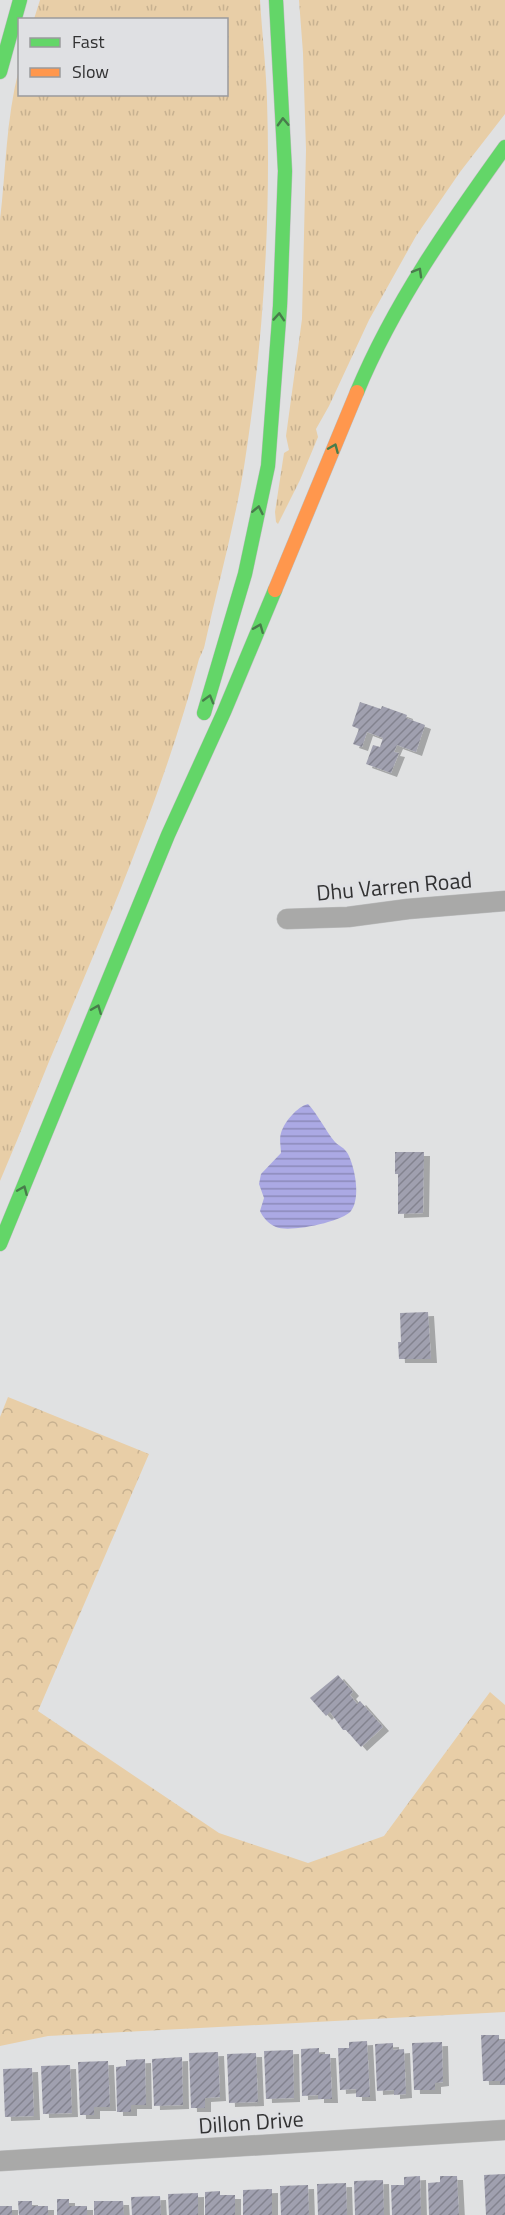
<svg xmlns="http://www.w3.org/2000/svg" width="505" height="2215" font-family="'Titillium Web',sans-serif">
  <defs>
    <pattern id="grass-tufts" width="24" height="20" patternUnits="userSpaceOnUse" patternTransform="scale(1.5)"><rect width="24" height="20" fill="#e8cea7"/><path d="M3 7l-1-3M5 7V3M7 7l1-3M15 17l-1-3M17 17v-4M19 17l1-3" fill="none" stroke="#c7b190"/></pattern>
    <pattern id="forest-crowns" width="20" height="18" patternUnits="userSpaceOnUse" patternTransform="scale(1.5)"><rect width="20" height="18" fill="#e8cea7"/><path d="M2 6a3 3 0 1 1 6 0M12 15a3 3 0 1 1 6 0" fill="none" stroke="#c7b190"/></pattern>
    <pattern id="water-rules" width="6" height="5" patternUnits="userSpaceOnUse" patternTransform="scale(1.5)"><rect width="6" height="5" fill="#aba9e4"/><path d="M0 2.5h6" fill="none" stroke="#8c8ab9"/></pattern>
    <pattern id="building-hatch" width="6" height="6" patternUnits="userSpaceOnUse" patternTransform="scale(1.5)"><rect width="6" height="6" fill="#a0a0af"/><path d="M-1 1l2-2M0 6l6-6M5 7l2-2" fill="none" stroke="#83838f"/></pattern>
    <filter id="shadow"><feDropShadow dx="6" dy="4" stdDeviation="0" flood-color="#0004"/></filter>
  </defs>
  <rect width="100%" height="100%" fill="#e0e1e2"/>
  <!-- grass -->
  <g fill="url(#grass-tufts)">
    <path d="M40,0H260C262,33 266,66 267,100C271,222 263,346 244,467C234,528 217,588 204,648L199,659C166,784 116,902 66,1021C43,1074 23,1128 0,1181V220C6,170 6,119 19,69L20,94H226V20L34,19Z"/>
    <polygon points="299,0 505,0 505,114 460,172 416,236 369,320 329,406 316,429 318,437 300,480 278,524 276,522 275,512 284,453 289,450 286,436 302,319 306,150 303,53"/>
  </g>
  <!-- forest -->
  <polygon fill="url(#forest-crowns)" points="8,1397 149,1454 38,1711 219,1833 308,1863 384,1836 490,1692 505,1705 505,2012 48,2036 0,2046 0,1417"/>
  <!-- water -->
  <path fill="url(#water-rules)" d="M308,1104C319,1116 325,1130 335,1142C339,1146 345,1148 348,1154C355,1168 361,1198 351,1211C342,1222 289,1233 276,1227C269,1224 263,1218 260,1211L264,1198L259,1184L261,1174L281,1153C281,1147 279,1139 281,1133C285,1121 297,1107 308,1104Z"/>
  <!-- building -->
  <g fill="url(#building-hatch)" filter="url(#shadow)">
    <polygon points="360,702 381,709 382,706 407,715 406,718 425,725 416,752 397,745 394,752 399,753 391,773 366,764 373,745 380,747 383,738 367,732 362,747 353,744 359,729 352,726"/>
    <polygon points="395,1152 424,1152 423,1213 398,1214 398,1174 395,1174"/>
    <polygon points="428,1312 431,1359 399,1359 398,1342 401,1342 400,1313"/>
    <polygon points="338,1675 353,1692 350,1695 357,1704 360,1701 383,1727 361,1747 346,1730 343,1730 330,1712 326,1716 310,1698"/>
    <polygon points="481,2035 499,2035 499,2040 505,2040 505,2085 500,2085 500,2081 483,2081"/>
    <polygon points="367,2041 370,2097 356,2097 356,2089 340,2090 338,2048 349,2048 349,2042"/>
    <polygon points="442,2042 443,2082 435,2083 435,2090 414,2090 412,2043"/>
    <polygon points="393,2043 393,2050 404,2049 406,2094 394,2095 394,2090 377,2091 375,2044"/>
    <polygon points="319,2048 319,2054 330,2054 332,2099 318,2099 318,2095 302,2096 301,2049"/>
    <polygon points="293,2050 294,2098 266,2099 264,2051"/>
    <polygon points="218,2052 220,2097 205,2098 205,2108 191,2108 189,2053"/>
    <polygon points="256,2053 258,2102 229,2103 227,2054"/>
    <polygon points="182,2057 183,2105 154,2106 152,2059"/>
    <polygon points="145,2059 146,2105 131,2105 131,2112 117,2112 116,2067 126,2066 126,2060"/>
    <polygon points="108,2061 110,2107 94,2107 94,2115 80,2115 78,2062"/>
    <polygon points="70,2065 72,2113 43,2114 41,2066"/>
    <polygon points="32,2068 34,2116 5,2117 3,2069"/>
    <polygon points="505,2174 505,2215 486,2215 484,2175"/>
    <polygon points="420,2176 421,2215 392,2215 391,2185 404,2185 404,2177"/>
    <polygon points="440,2176 457,2176 459,2215 429,2215 428,2183 440,2182"/>
    <polygon points="383,2180 384,2215 355,2215 354,2181"/>
    <polygon points="346,2183 347,2215 318,2215 317,2184"/>
    <polygon points="308,2185 309,2215 281,2215 280,2186"/>
    <polygon points="272,2189 272,2215 243,2215 243,2190"/>
    <polygon points="220,2191 220,2195 235,2195 235,2215 205,2215 205,2192"/>
    <polygon points="198,2193 198,2215 169,2215 168,2194"/>
    <polygon points="160,2196 161,2215 132,2215 131,2197"/>
    <polygon points="57,2199 69,2199 69,2206 87,2206 87,2215 57,2215"/>
    <polygon points="18,2201 32,2201 32,2206 48,2206 48,2215 19,2215"/>
    <polygon points="94,2201 123,2201 124,2215 94,2215"/>
    <rect x="0" y="2206" width="12" height="9"/>
  </g>
  <g fill="none" stroke-linecap="round" stroke-linejoin="round">
    <!-- street casing -->
    <g stroke="#bdbebf" stroke-width="21">
      <g id="street">
        <polyline points="287,919 348,917 408,909 505,901"/>
        <polyline points="0,2161 505,2130"/>
      </g>
    </g>
    <!-- fast casing -->
    <g stroke="#bdbebf" stroke-width="15">
      <g id="fast">
        <polyline points="0,72 20,0"/>
        <path d="M357,392C394,303 449,225 505,147"/>
        <polyline points="204,713 245,574 268,466 280,306 285,171 276,0"/>
        <polyline points="0,1244 168,835 224,712 275,590"/>
      </g>
    </g>
    <!-- slow casing -->
    <g stroke="#bdbebf" stroke-width="15">
      <polyline id="slow" points="275,590 357,392"/>
    </g>
    <!-- street -->
    <use href="#street" stroke="#a9a9a8" stroke-width="20"/>
    <!-- fast -->
    <use href="#fast" stroke="#63d668" stroke-width="14"/>
    <!-- slow -->
    <use href="#slow" stroke="#ff974d" stroke-width="14"/>
  </g>
  <!-- one-way arrows -->
  <defs><path id="oneway-chevron" d="M-2-3.5L2.5 0L-2 3.5" fill="none" stroke-width="1.6" stroke-linecap="round" stroke-linejoin="round" transform="scale(1.5)"/></defs>
  <g stroke="#487c4b">
    <use href="#oneway-chevron" transform="translate(283 122) rotate(-92)"/>
    <use href="#oneway-chevron" transform="translate(418 272) rotate(-60)"/>
    <use href="#oneway-chevron" transform="translate(279 317) rotate(-86)"/>
    <use href="#oneway-chevron" transform="translate(334 448) rotate(-67)"/>
    <use href="#oneway-chevron" transform="translate(258 510) rotate(-78)"/>
    <use href="#oneway-chevron" transform="translate(259 628) rotate(-68)"/>
    <use href="#oneway-chevron" transform="translate(209 699) rotate(-74)"/>
    <use href="#oneway-chevron" transform="translate(97 1009) rotate(-68)"/>
    <use href="#oneway-chevron" transform="translate(23 1190) rotate(-67)"/>
  </g>
  <g text-anchor="middle" stroke-width="6" stroke-linejoin="round" paint-order="stroke">
    <!-- street labels -->
    <g font-size="22" fill="#323233" stroke="#dfe0e3">
      <text transform="translate(394 886) rotate(-5)" y="8">Dhu Varren Road</text>
      <text transform="translate(251 2122) rotate(-4)" y="8">Dillon Drive</text>
    </g>
  </g>
  <!-- legend -->
  <rect x="18" y="18" width="210" height="78" fill="#dfe0e3" stroke="#9a9a9d" stroke-width="1.5"/>
  <rect x="30" y="38" width="30" height="9" fill="#63d668" stroke="#9a9a9d" stroke-width="1.5"/>
  <text x="72" y="48" font-size="18" fill="#323233">Fast</text>
  <rect x="30" y="68" width="30" height="9" fill="#ff974d" stroke="#9a9a9d" stroke-width="1.5"/>
  <text x="72" y="78" font-size="18" fill="#323233">Slow</text>
</svg>
